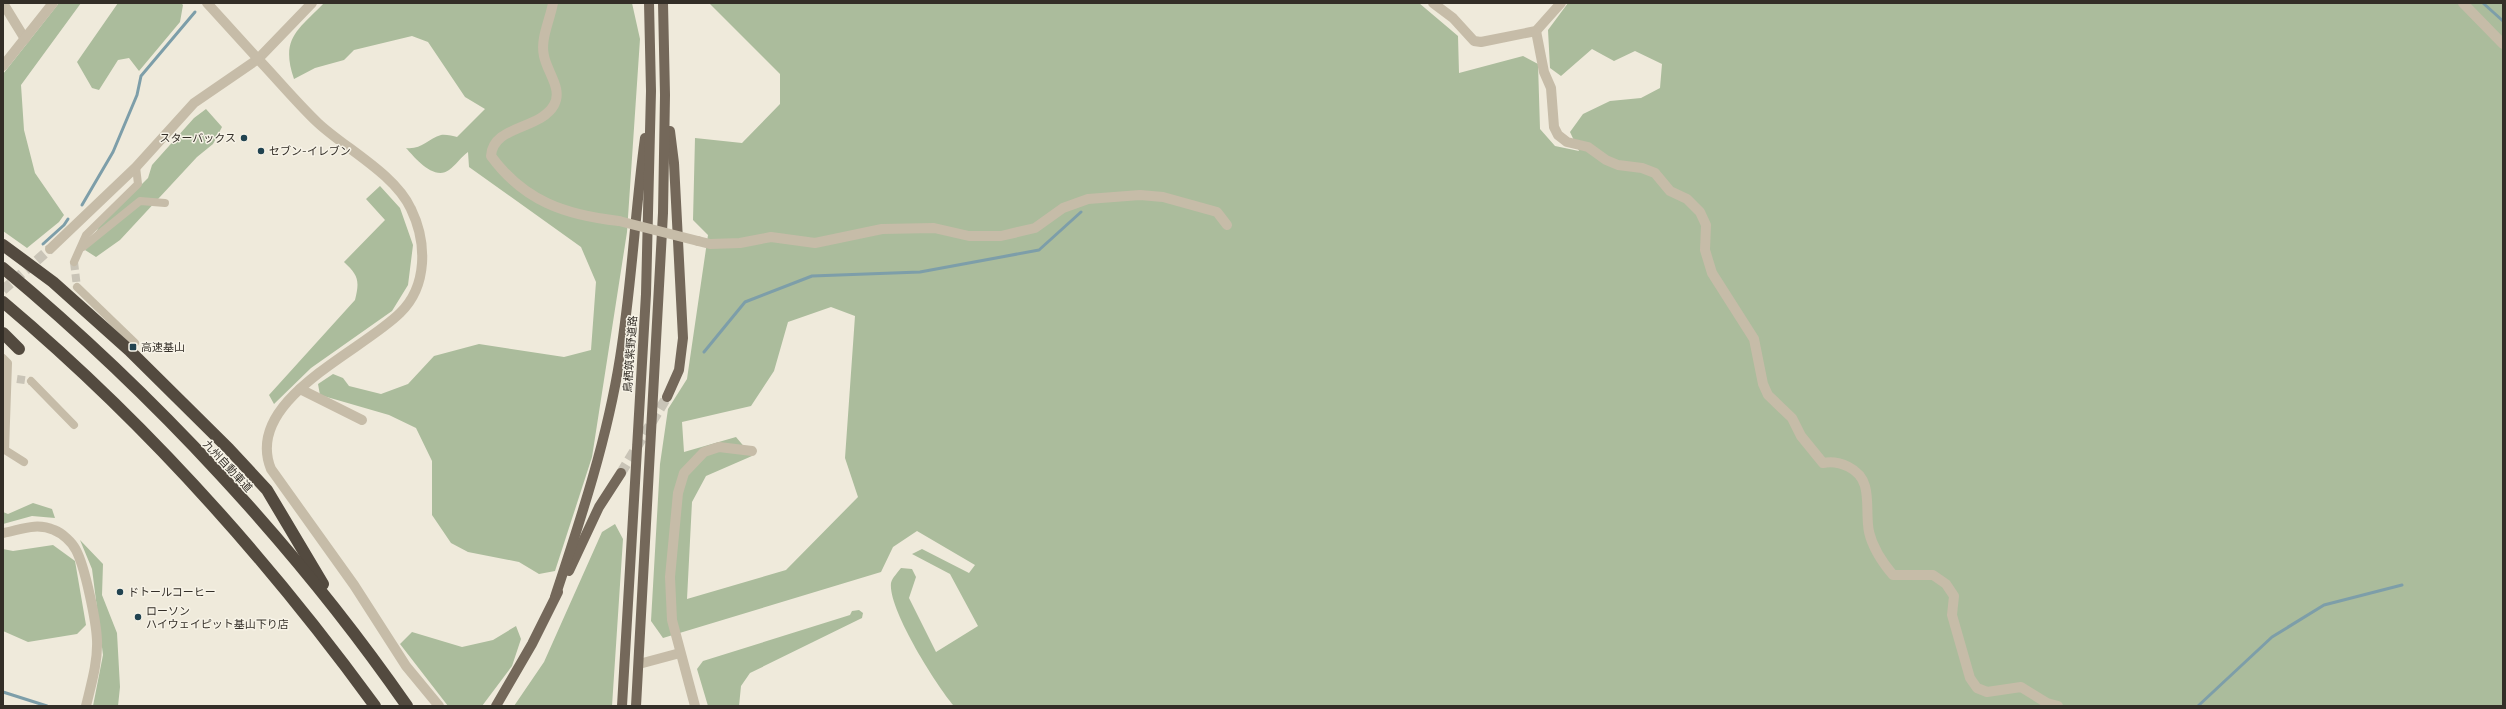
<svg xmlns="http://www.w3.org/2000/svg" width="2506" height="709" font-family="Raleway,'Noto Sans JP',sans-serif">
  <rect width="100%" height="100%" fill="#efeadb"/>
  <!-- green -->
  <g fill="#abbc9c" fill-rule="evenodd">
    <polygon points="59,3 81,3 21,85 24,130 35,173 64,215 59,222 27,248 3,231 3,74"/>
    <polygon points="118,3 181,3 183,5 180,22 139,71 129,58 118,60 99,90 92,88 77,62"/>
    <path d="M324,3H632L640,39L627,232L592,457L555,571L539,574L519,562L468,552L451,543L432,515V461L416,428L389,415L320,395L318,384L333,374L343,378L349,386L381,394L408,384L434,356L479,344L564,357L591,350L596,282L581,247L469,167L468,152C461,157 456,165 449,170C434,181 415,158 406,148C421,150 428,139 441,135C445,134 453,136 457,137L485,109L465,97L428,42L412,36L354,50L344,60L315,68L294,79C280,38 298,30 324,3Z"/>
    <path d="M709,3H1419L1458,36L1459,73L1523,56L1538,64L1540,129L1555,146L1579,151L1570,132L1583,114L1610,101L1641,98L1660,88L1662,64L1635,51L1614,61L1592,49L1561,76L1550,68L1548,30L1568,3H2503V706H954C936,685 888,609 891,583C892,578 898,572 901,568L912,569L916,577L909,598L936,652L978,626L950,574L912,554L922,549L969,573L975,565L917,531L893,547L881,572L663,638L651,621L660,464L668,409L687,379L708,235L693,220L695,138L742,143L780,104V74ZM831,307L855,316L845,458L858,497L786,570L687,599L692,502L706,476L752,456L736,437L684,452L682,422L751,406L774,371L788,322Z"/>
    <polygon points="206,109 222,127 213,144 197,157 120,240 96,257 85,250 99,227 148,178 152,165 194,118"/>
    <path d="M380,186L400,208L413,245L408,285L392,311L311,368L274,404L269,395L355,300C360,280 358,275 344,262L385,220L366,199Z"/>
    <polygon points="33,503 52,509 55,518 32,516 3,524 3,512 8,514"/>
    <polygon points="615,524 623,539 612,706 514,706 544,662 602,532"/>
    <polygon points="80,540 103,564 102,595 117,633 120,687 118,706 93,706 103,655 92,569"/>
    <polygon points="53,545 75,561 86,625 77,634 28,642 3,631 3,549 13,551"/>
    <polygon points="859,610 863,613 862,618 750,673 741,686 739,706 708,706 697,669 703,661 850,615 852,611"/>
    <polygon points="516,626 521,639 512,666 482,706 448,706 400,644 412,632 462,647 493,640"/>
  </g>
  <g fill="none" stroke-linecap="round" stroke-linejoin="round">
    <!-- stream -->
    <g stroke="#7d9ea9" stroke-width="3">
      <polyline points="2483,3 2503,21"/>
      <polyline points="82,205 113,152 137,95 141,76 195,12"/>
      <polyline points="43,244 64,225 68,219"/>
      <polyline points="704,352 745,302 812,276 920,272 1039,250 1081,212"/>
      <polyline points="3,692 47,706"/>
      <polyline points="2198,706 2272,637 2324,605 2402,585"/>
    </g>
    <!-- pedestrian-tunnel -->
    <g stroke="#c9c4b7" stroke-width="8" stroke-dasharray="8 4" stroke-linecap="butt">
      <polyline points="74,262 77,287"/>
      <polyline points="17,379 31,381"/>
    </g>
    <!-- minor-tunnel -->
    <polyline stroke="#c9c4b7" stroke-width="10" stroke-dasharray="10 5" stroke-linecap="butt" points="3,290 50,249"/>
    <!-- primary-tunnel -->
    <polyline stroke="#c9c4b7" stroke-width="10" stroke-dasharray="10 5" stroke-linecap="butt" points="621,473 667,397"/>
    <!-- pedestrian -->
    <g stroke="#c6bca8" stroke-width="8">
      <polyline points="83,247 140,201 165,203"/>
      <polyline points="74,262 86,235 138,184 136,167"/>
      <polyline points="77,287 135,343"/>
      <polyline points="3,358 8,363 5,450 24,462"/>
      <polyline points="31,381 74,425"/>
    </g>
    <!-- minor -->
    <g stroke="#c6bca8" stroke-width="10">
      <polyline points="3,3 25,39"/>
      <path d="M553,3C550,20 540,39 544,56C547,72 563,89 554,105C540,130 493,125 491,156C524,201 565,215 619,221"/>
      <polyline points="1433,3 1453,18 1474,41 1481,42 1536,31 1561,3"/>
      <polyline points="2463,3 2503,44"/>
      <path d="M1536,31L1544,72L1551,88L1554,127L1558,135L1567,142L1588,147L1606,160L1618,165L1642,168L1655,173L1670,191L1687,199L1700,212L1706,225L1705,250L1712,273L1754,339L1763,384L1768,395L1792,418L1801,436L1823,463C1839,460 1860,468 1865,486C1869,500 1866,517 1869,532C1873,549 1882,562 1893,575H1933L1946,584L1954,596L1952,615L1970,678L1977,688L1987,692L2021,687L2047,703L2058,706"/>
      <path d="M258,59C278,80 297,103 318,123C346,149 395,174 411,209C427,242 428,286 400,313C361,352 243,400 271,469L354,585L406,666L439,706"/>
      <polyline points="3,66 53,3"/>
      <polyline points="698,241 710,244 740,243 771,237 815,243 882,229 934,228 969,236 1001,236 1035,228 1063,208 1088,199 1140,195 1163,197 1217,212 1227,225"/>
      <polyline points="50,249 136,167 194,103 258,59 312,3"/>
      <polyline points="300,389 362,420"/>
      <path d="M3,533C20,530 36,522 54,530C62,533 72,542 76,550C85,567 96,620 97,640C98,662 91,685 86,706"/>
      <polyline points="639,664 680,653"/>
      <polyline points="695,706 672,620 670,577 678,493 684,473 704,452 719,447 752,451"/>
    </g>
    <!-- tertiary -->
    <polyline stroke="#c6bca8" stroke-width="10" points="207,3 258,59"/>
    <!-- primary -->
    <g stroke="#74685a" stroke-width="10">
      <polyline points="667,397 679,370 683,338 674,163 670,131"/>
      <polyline points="569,571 599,507 621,473"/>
      <path d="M555,597C581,518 607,440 620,358C632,284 635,211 645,138"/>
      <polyline points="496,706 532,644 558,592"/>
      <polyline points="622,706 646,294 651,91 649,3"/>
      <polyline points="636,706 663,213 665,95 663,3"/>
    </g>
    <!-- motorway -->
    <g stroke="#534a3f" stroke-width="12">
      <polyline points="3,245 53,282 129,350 229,449 267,490 323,584"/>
      <path d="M3,268C153,393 296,546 407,706"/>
      <path d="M3,302C143,420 267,558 375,706"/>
      <polyline points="3,333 19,349"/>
    </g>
    <!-- minor-bridge -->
    <polyline stroke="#c6bca8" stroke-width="10" points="619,221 698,241"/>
  </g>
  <!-- markers -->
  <g fill="#214350" stroke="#f7f3e7" stroke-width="1.5">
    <circle cx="244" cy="138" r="4"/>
    <circle cx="261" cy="151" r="4"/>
    <rect x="129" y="343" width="8" height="8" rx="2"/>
    <circle cx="120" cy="592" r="4"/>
    <circle cx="138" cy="617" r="4"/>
  </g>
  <g text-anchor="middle" stroke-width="3" stroke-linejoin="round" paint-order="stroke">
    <!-- poi labels -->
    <g font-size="11" fill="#332e27" stroke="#f7f3e7" text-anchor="start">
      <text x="236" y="142" text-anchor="end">スターバックス</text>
      <text x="269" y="155">セブン-イレブン</text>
      <text x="141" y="351">高速基山</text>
      <text x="128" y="596">ドトールコーヒー</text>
      <text x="146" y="615">ローソン<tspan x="146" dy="13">ハイウェイピット基山下り店</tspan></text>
    </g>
    <!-- street labels -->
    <g font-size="11" fill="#332e27" stroke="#f7f3e7">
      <text transform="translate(630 354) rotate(-86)" y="4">鳥栖筑紫野道路</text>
      <text transform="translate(228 466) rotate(47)" y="4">九州自動車道</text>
    </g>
  </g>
  <!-- border -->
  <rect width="2506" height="709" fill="none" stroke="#332e27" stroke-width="8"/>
</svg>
